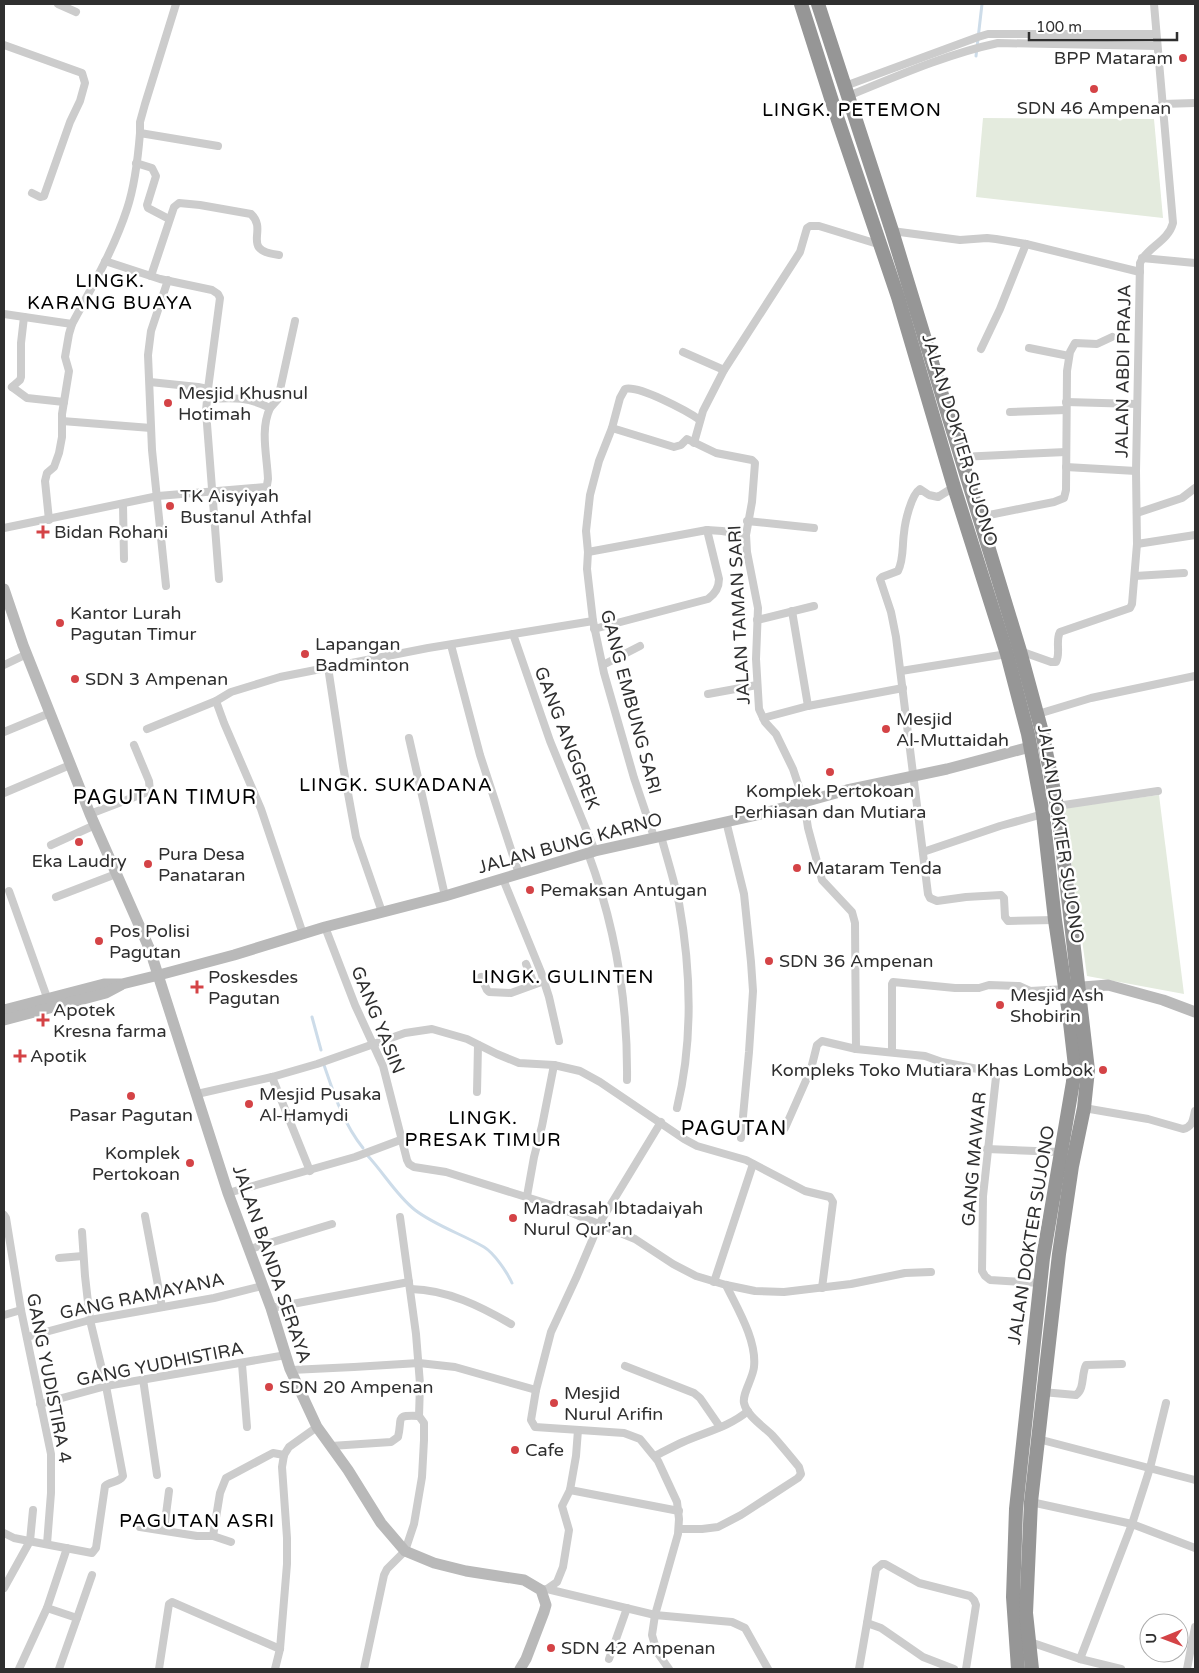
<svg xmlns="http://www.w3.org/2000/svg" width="1199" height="1673" font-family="'Varela Round',sans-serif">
  <rect width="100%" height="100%" fill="#fff"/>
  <!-- park -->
  <g fill="#e4ebde">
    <polygon points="983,118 1154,119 1163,218 976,197"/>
    <polygon points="1159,795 1184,994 1087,976 1064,808"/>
  </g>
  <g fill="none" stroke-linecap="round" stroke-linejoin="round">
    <!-- stream -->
    <g stroke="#cddce9" stroke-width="3">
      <polyline points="976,56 982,4"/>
      <polyline points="312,1017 321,1050"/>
      <path d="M324,1065C334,1094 343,1123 363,1148"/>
      <path d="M367,1155C384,1173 396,1195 415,1210C436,1226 462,1234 484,1247C494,1253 507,1272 512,1283"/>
    </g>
    <!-- street -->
    <g stroke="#ccc" stroke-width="8">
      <polyline points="58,4 76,12"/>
      <polyline points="4,45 82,73 85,83 80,101 70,122 45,193 44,196 40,197 32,193"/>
      <polyline points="845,86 978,37 988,34 1156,34"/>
      <path d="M848,96C897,76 947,54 998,43L1157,46"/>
      <polyline points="1162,104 1195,103"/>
      <polyline points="140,133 140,122 145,104 176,4"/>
      <polyline points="136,163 152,168 156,176 147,205 148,208 169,219"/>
      <polyline points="892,231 960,240 987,238 996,239 1026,244 1140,272"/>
      <polyline points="1142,258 1195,263"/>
      <polyline points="105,261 160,279 212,290 218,294 220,298 208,389 206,411 219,579"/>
      <path d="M151,276L174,207L179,203L200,205L251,214C269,231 239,250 279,255"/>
      <polyline points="4,314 72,324"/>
      <polyline points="1029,348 1069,356"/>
      <polyline points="981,349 1000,309 1026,244"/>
      <polyline points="683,352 724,370"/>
      <polyline points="150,382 198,387 208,389"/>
      <polyline points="12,387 20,380 21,377 21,343 24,317"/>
      <polyline points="12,387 27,398 64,402"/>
      <polyline points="1066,402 1137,404"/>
      <polyline points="270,408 278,399 295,321"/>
      <polyline points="1010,412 1066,410"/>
      <polyline points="62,421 151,428"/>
      <polyline points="612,428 674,447 681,445 687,439 716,453 752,460 755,463 752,502 746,535 747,552 758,608 756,659 759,709 765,722 776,734 793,769 804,802 808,828 822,880 852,912 855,923 856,1049"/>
      <polyline points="694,443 703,411 724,370 800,252 807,228 810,226 819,226 881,245"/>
      <polyline points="960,457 1066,452"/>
      <polyline points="1066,467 1136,471"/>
      <path d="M954,487L938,497L929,495L920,489C911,495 905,522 904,533C902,546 904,559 898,571L882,577L880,579L891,612L896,637L928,894L930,898L937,901L966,897L1001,895L1004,898L1005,917L1008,921L1055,920"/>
      <polyline points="123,505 124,559"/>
      <polyline points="1137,513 1182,498 1195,488"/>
      <polyline points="979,517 1054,502 1064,498 1066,490 1067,371 1070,352 1075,343 1097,344 1112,337"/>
      <path d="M49,520L45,481L47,473L54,467L59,453L62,437V414L69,371L65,357L69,334L72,324C92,287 114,249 127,209C135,185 138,158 140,133L218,146"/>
      <polyline points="747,521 814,528"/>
      <path d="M4,528L158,496L265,487L267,485L268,479C267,455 260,430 270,408C247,396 231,398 207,399"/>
      <polyline points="1137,544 1195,535"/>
      <polyline points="588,552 707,530 722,531 746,535"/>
      <polyline points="1135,576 1184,573"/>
      <polyline points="166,586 152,450 148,355 151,331 168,280"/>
      <polyline points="792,611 808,706"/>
      <polyline points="757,620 814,606"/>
      <path d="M594,629L708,599C715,594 719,588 719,579L707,530"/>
      <polyline points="513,634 550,741 595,851"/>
      <polyline points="451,645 480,755 519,874"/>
      <path d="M1020,651L1051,662H1056C1061,653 1055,641 1060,632L1130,608L1132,604L1137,544L1136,471L1140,263C1147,247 1168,242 1173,223L1154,4"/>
      <polyline points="4,665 27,654"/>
      <polyline points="603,665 640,646"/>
      <polyline points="328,667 343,766 356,837 382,912"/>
      <polyline points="901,671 1007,654"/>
      <polyline points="708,694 757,685"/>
      <polyline points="216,701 224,723 261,809 303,934"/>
      <polyline points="1038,714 1091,698 1195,676"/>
      <polyline points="763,718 808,706 903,688"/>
      <polyline points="147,729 216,701 231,692 280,677 428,648 593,621"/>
      <polyline points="4,732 50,713"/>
      <polyline points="409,738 445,896"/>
      <polyline points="4,793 70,765"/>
      <polyline points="1057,806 1158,791"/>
      <polyline points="90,814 150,791 149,781 134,745"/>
      <polyline points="726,821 744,894 751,962 753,991 749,1052 741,1138"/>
      <path d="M661,836C667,858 674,880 679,903C691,970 693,1042 677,1108"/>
      <path d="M654,837L634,778L604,673L593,621L587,569L588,552L586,531L590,495L599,461L612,428L620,398L625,389C639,385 687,411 700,420"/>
      <polyline points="51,845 95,825"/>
      <polyline points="923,852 1000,826 1043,814"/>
      <path d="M588,853C616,928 628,1001 627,1080"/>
      <polyline points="503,879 541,972 549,997 559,1041"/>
      <polyline points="9,891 49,1003"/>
      <polyline points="56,897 116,874"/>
      <polyline points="325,927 355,1005 383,1066 407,1160 409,1164 414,1167 446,1172 555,1206 635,1239 673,1264 696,1276 726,1285 755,1291 784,1292 851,1284 905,1273 931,1272"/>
      <polyline points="526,964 534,984"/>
      <polyline points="481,977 487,990 489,992 511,993 544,981"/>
      <polyline points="892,1052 892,984 893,982 955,988 979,988 989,985 1019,986 1030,991 1066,989"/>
      <polyline points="272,1077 310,1171"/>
      <polyline points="477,1092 478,1045"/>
      <polyline points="197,1094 272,1077 317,1064 405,1033 432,1029 467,1039 497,1054 519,1063 554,1065 580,1071 600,1082 684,1139 697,1146 746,1160 805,1191 830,1197 833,1202 822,1288"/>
      <path d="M1084,1108L1148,1119L1183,1129C1193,1127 1193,1119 1195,1111"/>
      <polyline points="661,1122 599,1224 577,1276 551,1332 536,1390 531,1420 535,1427 624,1433 640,1439 658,1461 677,1502 679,1519 678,1534 655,1615 652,1635 657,1652 669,1669"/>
      <polyline points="785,1128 811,1069 817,1045 822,1041 856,1049 925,1056 942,1062 993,1072 996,1077 983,1196 982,1271 985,1276 990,1280 1039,1283"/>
      <polyline points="987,1149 1061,1152"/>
      <polyline points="228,1193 355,1157 403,1139"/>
      <polyline points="527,1196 534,1157 542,1126 554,1065"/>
      <polyline points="4,1215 6,1218 21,1310 51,1454 51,1493 47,1544"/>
      <polyline points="145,1216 162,1307"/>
      <polyline points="250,1249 332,1224"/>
      <polyline points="59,1258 83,1256"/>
      <polyline points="714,1282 753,1164"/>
      <path d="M411,1289C448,1290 480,1306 511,1324"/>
      <polyline points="271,1308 409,1282"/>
      <polyline points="4,1315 21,1310"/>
      <polyline points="27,1337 90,1320 214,1298 262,1286"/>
      <polyline points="242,1364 247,1427"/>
      <polyline points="625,1366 694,1393 700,1398 720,1427"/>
      <polyline points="291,1370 354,1367 419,1363 455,1367 536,1390"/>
      <polyline points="143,1379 157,1475"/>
      <path d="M1042,1392L1076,1395C1085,1388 1081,1375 1086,1365L1122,1364"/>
      <polyline points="40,1404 106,1386 286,1355"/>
      <polyline points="1038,1439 1195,1480"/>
      <path d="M331,1446L391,1442L398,1437C403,1417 394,1415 419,1416"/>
      <path d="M655,1456C665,1451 674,1446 683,1442C705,1432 729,1427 748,1411"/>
      <polyline points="570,1490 679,1511"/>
      <polyline points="1031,1502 1132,1524 1195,1548"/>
      <polyline points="140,1527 197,1536 213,1536 220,1493 226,1478 273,1453 284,1455"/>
      <path d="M679,1529H702L718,1527L741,1515L798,1478L801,1474L799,1467C790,1456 781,1445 772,1435C763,1426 747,1416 744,1403C742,1394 753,1378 754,1367C757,1340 737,1308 726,1285"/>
      <polyline points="164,1530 169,1491"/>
      <path d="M4,1533L14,1538L34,1542L92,1553L96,1548L105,1486C110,1481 119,1483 123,1476L106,1386L90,1320L85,1276L82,1232"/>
      <polyline points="213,1536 231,1542"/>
      <polyline points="4,1588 30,1541 33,1510"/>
      <polyline points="547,1589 557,1582 563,1567 569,1530 562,1506 570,1490 576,1456 578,1430"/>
      <polyline points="541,1590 547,1589 655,1615 732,1622 745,1628 768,1669"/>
      <polyline points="47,1608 77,1618 59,1669"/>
      <polyline points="77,1618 92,1575"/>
      <polyline points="867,1623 876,1569 882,1564 885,1564 919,1583 970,1596 974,1600 976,1605 966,1669"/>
      <polyline points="1030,1642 1080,1659 1121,1669"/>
      <polyline points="609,1659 627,1608"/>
      <polyline points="1080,1659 1132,1524 1150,1468 1166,1403"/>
      <polyline points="19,1669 47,1608 67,1548"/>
      <polyline points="159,1669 169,1604 172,1602 280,1649"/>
      <polyline points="275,1669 280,1649 287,1564 287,1538 282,1467 284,1455 289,1447 317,1427"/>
      <polyline points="364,1669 384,1575 387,1569 405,1551 414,1524 422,1477 424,1440 424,1423 419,1416 420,1384 416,1334 400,1217"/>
      <polyline points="859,1669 867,1623 881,1628 923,1657 954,1669"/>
      <polyline points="1187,1669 1195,1627"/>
    </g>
    <!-- secondary -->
    <g stroke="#b9b9b9" stroke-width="11">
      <polyline points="4,589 23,645 90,814 150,950 228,1193 271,1308 290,1369 317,1427 348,1470 381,1523 405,1551 434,1563 466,1571 524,1580 541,1590 546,1605 544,1612 526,1659 520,1669"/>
      <polyline points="1070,988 1108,985 1163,1000 1195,1012"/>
      <polyline points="4,1010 104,984 122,984 159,975 234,955 325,927 445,896 595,851 757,815 847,790 947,769 1030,747"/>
      <polyline points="4,1020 106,993 121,985"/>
    </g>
    <!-- highway -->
    <g stroke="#969696" stroke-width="14">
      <polyline points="801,4 838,120 898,297 954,487 1007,654 1028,734 1043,814 1055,920 1069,1014 1075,1066 1073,1082 1043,1258 1016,1509 1013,1597 1018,1669"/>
      <polyline points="818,4 892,231 1020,651 1042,732 1057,806 1062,845 1088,1070 1084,1108 1072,1166 1059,1254 1031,1502 1026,1613 1032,1669"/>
    </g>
  </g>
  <!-- markers -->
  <g fill="#d44346" stroke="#fff" stroke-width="2">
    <circle cx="1183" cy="58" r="5"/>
    <circle cx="1094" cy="89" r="5"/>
    <circle cx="168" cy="403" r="5"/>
    <circle cx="170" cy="506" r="5"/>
    <path d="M40.5 524.5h5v5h5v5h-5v5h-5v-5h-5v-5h5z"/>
    <circle cx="60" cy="623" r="5"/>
    <circle cx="305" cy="654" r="5"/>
    <circle cx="75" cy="679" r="5"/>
    <circle cx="886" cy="729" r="5"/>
    <circle cx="830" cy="772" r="5"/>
    <circle cx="79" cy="842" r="5"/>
    <circle cx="148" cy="864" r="5"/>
    <circle cx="797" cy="868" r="5"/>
    <circle cx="530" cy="890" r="5"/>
    <circle cx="99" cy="941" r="5"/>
    <circle cx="769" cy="961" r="5"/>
    <path d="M194.5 979.5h5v5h5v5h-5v5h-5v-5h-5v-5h5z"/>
    <circle cx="1000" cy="1005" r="5"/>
    <path d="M40.5 1012.5h5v5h5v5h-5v5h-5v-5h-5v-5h5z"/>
    <path d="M17.5 1048.5h5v5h5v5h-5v5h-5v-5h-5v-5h5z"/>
    <circle cx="1103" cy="1070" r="5"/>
    <circle cx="131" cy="1096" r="5"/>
    <circle cx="249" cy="1104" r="5"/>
    <circle cx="190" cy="1163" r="5"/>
    <circle cx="513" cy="1218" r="5"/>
    <circle cx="269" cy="1387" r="5"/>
    <circle cx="554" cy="1403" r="5"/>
    <circle cx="515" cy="1450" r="5"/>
    <circle cx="551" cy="1648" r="5"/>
  </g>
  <g text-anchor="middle" stroke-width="5" stroke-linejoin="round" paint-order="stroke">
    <!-- poi labels -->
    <g font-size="18" fill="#2f2f2f" stroke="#fff" text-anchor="start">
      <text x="1173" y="64" text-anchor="end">BPP Mataram</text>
      <text x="1094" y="114" text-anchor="middle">SDN 46 Ampenan</text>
      <text x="178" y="399">Mesjid Khusnul<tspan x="178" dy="21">Hotimah</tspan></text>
      <text x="180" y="502">TK Aisyiyah<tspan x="180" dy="21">Bustanul Athfal</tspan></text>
      <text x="54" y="538">Bidan Rohani</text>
      <text x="70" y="619">Kantor Lurah<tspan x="70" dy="21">Pagutan Timur</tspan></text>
      <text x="315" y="650">Lapangan<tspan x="315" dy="21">Badminton</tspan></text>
      <text x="85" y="685">SDN 3 Ampenan</text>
      <text x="896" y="725">Mesjid<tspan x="896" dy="21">Al-Muttaidah</tspan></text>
      <text x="830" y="797" text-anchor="middle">Komplek Pertokoan<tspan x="830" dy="21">Perhiasan dan Mutiara</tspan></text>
      <text x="158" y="860">Pura Desa<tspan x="158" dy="21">Panataran</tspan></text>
      <text x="79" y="867" text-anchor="middle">Eka Laudry</text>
      <text x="807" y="874">Mataram Tenda</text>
      <text x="540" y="896">Pemaksan Antugan</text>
      <text x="109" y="937">Pos Polisi<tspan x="109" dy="21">Pagutan</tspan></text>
      <text x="779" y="967">SDN 36 Ampenan</text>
      <text x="208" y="983">Poskesdes<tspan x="208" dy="21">Pagutan</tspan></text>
      <text x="1010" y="1001">Mesjid Ash<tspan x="1010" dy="21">Shobirin</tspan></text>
      <text x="53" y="1016">Apotek<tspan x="53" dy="21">Kresna farma</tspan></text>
      <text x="30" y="1062">Apotik</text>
      <text x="1093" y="1076" text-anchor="end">Kompleks Toko Mutiara Khas Lombok</text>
      <text x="259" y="1100">Mesjid Pusaka<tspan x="259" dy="21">Al-Hamydi</tspan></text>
      <text x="131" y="1121" text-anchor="middle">Pasar Pagutan</text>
      <text x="180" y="1159" text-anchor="end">Komplek<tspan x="180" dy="21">Pertokoan</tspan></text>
      <text x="523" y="1214">Madrasah Ibtadaiyah<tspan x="523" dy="21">Nurul Qur'an</tspan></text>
      <text x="279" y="1393">SDN 20 Ampenan</text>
      <text x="564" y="1399">Mesjid<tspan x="564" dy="21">Nurul Arifin</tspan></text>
      <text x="525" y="1456">Cafe</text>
      <text x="561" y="1654">SDN 42 Ampenan</text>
    </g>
    <!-- street labels -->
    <g font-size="18" fill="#2f2f2f" stroke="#fff">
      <text transform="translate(1123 371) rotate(-89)" y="6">JALAN ABDI PRAJA</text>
      <text transform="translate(960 440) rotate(73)" y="6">JALAN DOKTER SUJONO</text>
      <text transform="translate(739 615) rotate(-93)" y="6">JALAN TAMAN SARI</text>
      <text transform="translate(631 702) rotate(75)" y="6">GANG EMBUNG SARI</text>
      <text transform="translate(567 738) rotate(69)" y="6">GANG ANGGREK</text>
      <text transform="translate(1061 834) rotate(81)" y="6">JALAN DOKTER SUJONO</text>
      <text transform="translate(570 843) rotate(-15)" y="6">JALAN BUNG KARNO</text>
      <text transform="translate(378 1020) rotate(68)" y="6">GANG YASIN</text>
      <text transform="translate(974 1159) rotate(-85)" y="6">GANG MAWAR</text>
      <text transform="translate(1031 1235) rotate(-81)" y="6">JALAN DOKTER SUJONO</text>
      <text transform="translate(272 1264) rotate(71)" y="6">JALAN BANDA SERAYA</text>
      <text transform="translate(142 1296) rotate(-12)" y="6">GANG RAMAYANA</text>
      <text transform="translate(160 1364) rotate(-11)" y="6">GANG YUDHISTIRA</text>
      <text transform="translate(49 1378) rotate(79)" y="6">GANG YUDISTIRA 4</text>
    </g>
    <!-- neighbourhood labels -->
    <g font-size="19" letter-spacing="1" fill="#000" stroke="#fff">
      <text x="852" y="116">LINGK. PETEMON</text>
      <text x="110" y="287">LINGK.<tspan x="110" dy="22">KARANG BUAYA</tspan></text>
      <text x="396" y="791">LINGK. SUKADANA</text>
      <text x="563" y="983">LINGK. GULINTEN</text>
      <text x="483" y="1124">LINGK.<tspan x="483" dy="22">PRESAK TIMUR</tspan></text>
      <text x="197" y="1527">PAGUTAN ASRI</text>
    </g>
    <!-- quarter labels -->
    <g font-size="20" letter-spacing="1" fill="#000" stroke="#fff">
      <text x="165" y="804">PAGUTAN TIMUR</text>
      <text x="734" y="1135">PAGUTAN</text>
    </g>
  </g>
  <!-- border -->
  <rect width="1199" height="1673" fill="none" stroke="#2f2f2f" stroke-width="10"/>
  <!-- north arrow -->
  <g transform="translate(1164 1638) rotate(269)"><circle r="24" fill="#ffffff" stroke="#acacac"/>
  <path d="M0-4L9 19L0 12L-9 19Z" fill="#d44346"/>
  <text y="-8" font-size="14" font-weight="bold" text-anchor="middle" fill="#2f2f2f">U</text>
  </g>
  <!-- scale -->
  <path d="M1029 32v8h148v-8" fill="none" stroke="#2f2f2f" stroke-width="2.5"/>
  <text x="1036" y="32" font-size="15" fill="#2f2f2f" stroke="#ffffff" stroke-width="4" paint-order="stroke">100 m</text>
</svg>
